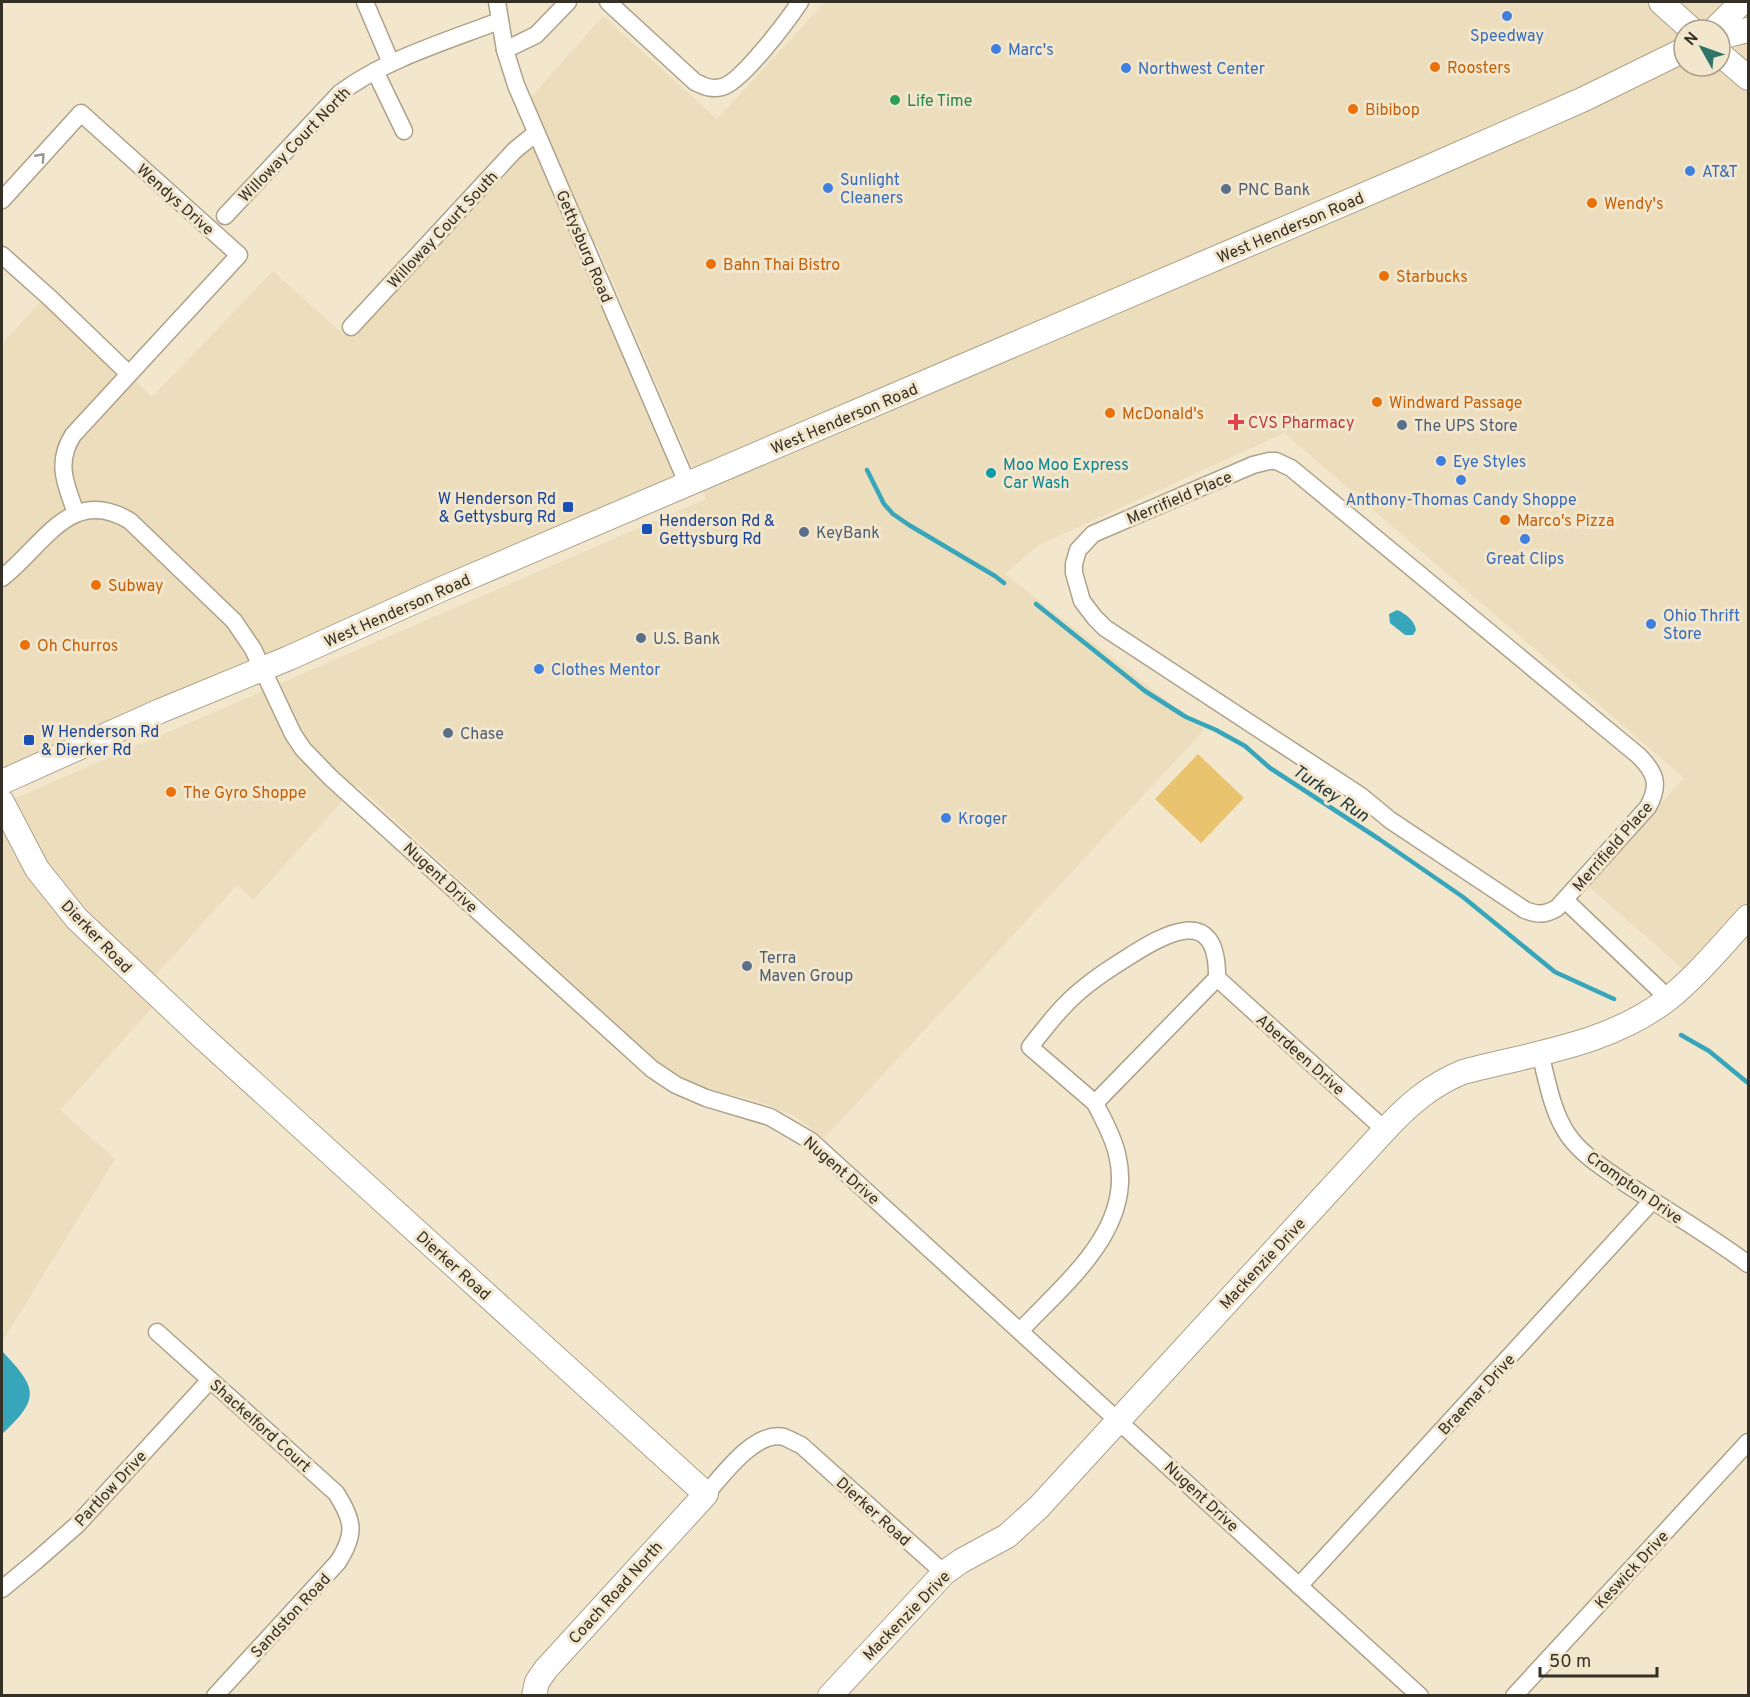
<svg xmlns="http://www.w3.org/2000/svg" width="1750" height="1697" font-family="Overpass,sans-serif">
  <rect width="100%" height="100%" fill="#f2e6cd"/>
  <!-- built -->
  <path fill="#ecddbc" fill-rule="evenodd" d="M825,2H1748V917L1692,977L1587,885L1684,778L1284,433L1039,545L1005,574L1204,730L824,1138L793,1115L752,1099L718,1092L699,1086L674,1073L656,1060L357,785L253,900L237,885L147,985L161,998L60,1110L115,1159L2,1342V804L706,499L597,245L588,254L688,485L2,782V344L41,301L129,374L152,397L273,271L345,336L535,133L524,105L603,16L717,119ZM1684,30H1720V66H1684Z"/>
  <!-- green -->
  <polygon fill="#eac36e" points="1198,754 1244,798 1201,843 1155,799"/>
  <!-- water -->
  <g fill="#38a6ba">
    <path d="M1397,610C1405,613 1415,621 1416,630L1413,635H1405L1390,623L1389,614Z"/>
    <path d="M2,1351C37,1388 41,1398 2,1434Z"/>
  </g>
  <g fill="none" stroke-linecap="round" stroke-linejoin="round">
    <!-- stream -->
    <g stroke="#38a6ba" stroke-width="4.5">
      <polyline points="867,470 884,504 893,514 909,525 995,576 1004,583"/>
      <polyline points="1036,604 1145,691 1186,717 1216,730 1245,746 1270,768 1379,839 1463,897 1555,972 1614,999"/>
      <polyline points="1681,1035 1709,1051 1748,1083"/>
    </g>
    <!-- street casing -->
    <g stroke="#ada18a" stroke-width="19">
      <g id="street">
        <polyline points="365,2 391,63"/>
        <polyline points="497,2 505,50 516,85 688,485"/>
        <path d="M608,2L695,82C704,86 711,90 722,87C741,83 788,20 800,2"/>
        <polyline points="505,50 536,35 568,2"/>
        <polyline points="375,71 404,131"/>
        <path d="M2,200L81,113L239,255L73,435C55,463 66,485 76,513"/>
        <path d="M225,216L340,93C384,60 447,41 499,21"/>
        <polyline points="2,255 50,298 129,374"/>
        <polyline points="351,327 515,150 536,133"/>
        <path d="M1269,461H1276L1291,468L1639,756C1656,773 1660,785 1648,807L1557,908C1545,915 1538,915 1525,910L1390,820L1361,796L1105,628L1095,618L1082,601L1074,573V564L1078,550L1093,534L1253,465Z"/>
        <path d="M2,578C44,545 71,485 130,521L234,621L253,649L293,734L303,749L330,777L652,1069L676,1085L706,1098L770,1117L811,1141L1420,1696"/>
        <polyline points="1565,900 1668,998"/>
        <path d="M1540,1053C1547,1080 1552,1112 1568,1135C1582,1155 1605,1169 1625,1183C1666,1210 1709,1235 1748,1264"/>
        <path d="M1095,1103L1030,1047C1042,1032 1053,1017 1066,1004C1083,986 1104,972 1125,959C1164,934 1218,902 1217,978"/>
        <path d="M1020,1331C1065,1283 1136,1228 1117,1154C1113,1136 1103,1119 1095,1103L1217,978L1385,1130"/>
        <path d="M157,1332L336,1493C354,1521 356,1534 338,1562L215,1696"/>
        <path d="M706,1494C723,1475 755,1430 784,1437C789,1439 796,1443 801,1445L944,1573"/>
        <polyline points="1299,1586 1652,1201"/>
        <polyline points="2,1589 36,1561 78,1524 210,1380"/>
        <polyline points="1514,1696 1748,1442"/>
      </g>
    </g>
    <!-- secondary casing -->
    <g stroke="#ada18a" stroke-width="26">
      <g id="secondary">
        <polyline points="1661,2 1692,30"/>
        <polyline points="1714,30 1742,2"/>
        <polyline points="1720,37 1748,30"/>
        <polyline points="1720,54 1748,78"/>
        <polyline points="2,782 160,711 289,658 444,588 1420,171 1584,99 1684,50"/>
        <polyline points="2,802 37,869 77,919 198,1033 706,1494 546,1669 537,1682 534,1696"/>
        <path d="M830,1696L944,1573L961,1561L1007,1536L1039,1507L1385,1130C1408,1105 1431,1085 1463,1072C1534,1053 1608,1045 1668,999C1698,975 1723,944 1748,917"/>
      </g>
    </g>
    <!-- street -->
    <use href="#street" stroke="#fff" stroke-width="16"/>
    <!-- secondary -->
    <use href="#secondary" stroke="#fff" stroke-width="24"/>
  </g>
  <!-- one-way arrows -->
  <defs><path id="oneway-chevron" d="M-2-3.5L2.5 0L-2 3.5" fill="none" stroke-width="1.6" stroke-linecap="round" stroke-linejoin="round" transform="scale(1.5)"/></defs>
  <use stroke="#9a9892" href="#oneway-chevron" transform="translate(41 157) rotate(-48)"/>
  <!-- markers -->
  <g fill="#3f7fe0" stroke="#f2e6cd" stroke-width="2">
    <circle cx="1507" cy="16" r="6"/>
    <circle cx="996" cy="49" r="6"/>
    <circle cx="1126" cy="68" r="6"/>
    <circle cx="1690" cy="171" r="6"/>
    <circle cx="828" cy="188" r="6"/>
    <circle cx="1441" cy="461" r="6"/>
    <circle cx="1461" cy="480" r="6"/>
    <circle cx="1525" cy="539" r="6"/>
    <circle cx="1651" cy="624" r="6"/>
    <circle cx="539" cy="669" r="6"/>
    <circle cx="946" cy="818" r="6"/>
  </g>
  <g fill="#e8710a" stroke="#f2e6cd" stroke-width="2">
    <circle cx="1435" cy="67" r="6"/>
    <circle cx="1353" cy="109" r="6"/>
    <circle cx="1592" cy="203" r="6"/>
    <circle cx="711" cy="264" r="6"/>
    <circle cx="1384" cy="276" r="6"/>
    <circle cx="1377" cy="402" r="6"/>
    <circle cx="1110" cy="413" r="6"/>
    <circle cx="1505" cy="520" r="6"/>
    <circle cx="96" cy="585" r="6"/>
    <circle cx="25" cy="645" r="6"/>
    <circle cx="171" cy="792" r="6"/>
  </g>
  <circle fill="#2e9e5b" stroke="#f2e6cd" stroke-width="2" cx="895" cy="100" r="6"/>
  <g fill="#5c6f8a" stroke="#f2e6cd" stroke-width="2">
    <circle cx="1226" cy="189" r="6"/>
    <circle cx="1402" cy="425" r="6"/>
    <circle cx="804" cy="532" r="6"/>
    <circle cx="641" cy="638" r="6"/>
    <circle cx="448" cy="733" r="6"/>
    <circle cx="747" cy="966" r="6"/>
  </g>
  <path fill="#e0444e" stroke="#f2e6cd" stroke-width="2" d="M1233 413h6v6h6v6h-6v6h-6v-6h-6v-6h6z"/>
  <circle fill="#0f9aa8" stroke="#f2e6cd" stroke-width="2" cx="991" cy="473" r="6"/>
  <g fill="#1a4fb4" stroke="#f2e6cd" stroke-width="2">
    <rect x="562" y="501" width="12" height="12" rx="3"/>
    <rect x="641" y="523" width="12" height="12" rx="3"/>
    <rect x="23" y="734" width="12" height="12" rx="3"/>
  </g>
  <g text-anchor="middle" stroke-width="6" stroke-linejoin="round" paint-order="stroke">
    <!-- shop labels -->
    <g font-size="16" fill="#366cbe" stroke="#f2e6cd" text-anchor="start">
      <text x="1507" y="41" text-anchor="middle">Speedway</text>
      <text x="1008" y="55">Marc's</text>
      <text x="1138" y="74">Northwest Center</text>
      <text x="1702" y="177">AT&amp;T</text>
      <text x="840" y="185">Sunlight<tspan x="840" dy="18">Cleaners</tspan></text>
      <text x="1453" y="467">Eye Styles</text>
      <text x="1461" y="505" text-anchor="middle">Anthony-Thomas Candy Shoppe</text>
      <text x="1525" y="564" text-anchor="middle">Great Clips</text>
      <text x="1663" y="621">Ohio Thrift<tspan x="1663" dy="18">Store</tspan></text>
      <text x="551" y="675">Clothes Mentor</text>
      <text x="958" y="824">Kroger</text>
    </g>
    <!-- food labels -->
    <g font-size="16" fill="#c56008" stroke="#f2e6cd" text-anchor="start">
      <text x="1447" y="73">Roosters</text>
      <text x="1365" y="115">Bibibop</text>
      <text x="1604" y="209">Wendy's</text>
      <text x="723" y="270">Bahn Thai Bistro</text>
      <text x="1396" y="282">Starbucks</text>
      <text x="1389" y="408">Windward Passage</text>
      <text x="1122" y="419">McDonald's</text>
      <text x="1517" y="526">Marco's Pizza</text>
      <text x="108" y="591">Subway</text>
      <text x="37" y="651">Oh Churros</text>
      <text x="183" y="798">The Gyro Shoppe</text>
    </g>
    <!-- leisure labels -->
    <g font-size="16" fill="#27864d" stroke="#f2e6cd" text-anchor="start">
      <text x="907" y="106">Life Time</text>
    </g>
    <!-- street labels -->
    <g font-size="16" fill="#353026" stroke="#f2e6cd">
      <text transform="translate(294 144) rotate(-46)" y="6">Willoway Court North</text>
      <text transform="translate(176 199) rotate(42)" y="6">Wendys Drive</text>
      <text transform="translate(1290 227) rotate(-23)" y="6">West Henderson Road</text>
      <text transform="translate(442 229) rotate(-47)" y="6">Willoway Court South</text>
      <text transform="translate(585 246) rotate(67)" y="6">Gettysburg Road</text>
      <text transform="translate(844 418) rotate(-23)" y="6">West Henderson Road</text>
      <text transform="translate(1179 497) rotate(-23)" y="6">Merrifield Place</text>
      <text transform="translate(397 610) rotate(-24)" y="6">West Henderson Road</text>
      <text transform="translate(1612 846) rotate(-49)" y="6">Merrifield Place</text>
      <text transform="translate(441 877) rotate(43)" y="6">Nugent Drive</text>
      <text transform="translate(97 936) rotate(46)" y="6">Dierker Road</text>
      <text transform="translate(1301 1054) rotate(42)" y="6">Aberdeen Drive</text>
      <text transform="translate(842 1170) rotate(41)" y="6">Nugent Drive</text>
      <text transform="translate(1635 1187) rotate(35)" y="6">Crompton Drive</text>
      <text transform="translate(1262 1263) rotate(-47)" y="6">Mackenzie Drive</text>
      <text transform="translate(454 1265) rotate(42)" y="6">Dierker Road</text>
      <text transform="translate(1476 1394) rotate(-47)" y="6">Braemar Drive</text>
      <text transform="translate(261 1425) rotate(42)" y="6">Shackelford Court</text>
      <text transform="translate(110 1488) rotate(-47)" y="6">Partlow Drive</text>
      <text transform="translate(1202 1496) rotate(43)" y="6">Nugent Drive</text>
      <text transform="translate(874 1511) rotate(42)" y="6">Dierker Road</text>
      <text transform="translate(1631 1569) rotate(-47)" y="6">Keswick Drive</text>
      <text transform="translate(615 1592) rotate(-48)" y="6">Coach Road North</text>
      <text transform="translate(290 1615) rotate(-47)" y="6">Sandston Road</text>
      <text transform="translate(906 1615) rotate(-46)" y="6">Mackenzie Drive</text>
    </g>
    <!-- service labels -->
    <g font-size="16" fill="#4e5e75" stroke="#f2e6cd" text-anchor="start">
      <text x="1238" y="195">PNC Bank</text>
      <text x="1414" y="431">The UPS Store</text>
      <text x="816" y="538">KeyBank</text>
      <text x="653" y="644">U.S. Bank</text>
      <text x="460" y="739">Chase</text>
      <text x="759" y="963">Terra<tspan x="759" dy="18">Maven Group</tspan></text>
    </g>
    <!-- health labels -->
    <g font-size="16" fill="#be3a42" stroke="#f2e6cd" text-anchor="start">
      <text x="1248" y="428">CVS Pharmacy</text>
    </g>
    <!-- culture labels -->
    <g font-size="16" fill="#0d838f" stroke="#f2e6cd" text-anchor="start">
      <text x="1003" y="470">Moo Moo Express<tspan x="1003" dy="18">Car Wash</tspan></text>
    </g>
    <!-- transit labels -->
    <g font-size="16" fill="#164399" stroke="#f2e6cd" text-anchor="start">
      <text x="556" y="504" text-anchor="end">W Henderson Rd<tspan x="556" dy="18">&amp; Gettysburg Rd</tspan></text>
      <text x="659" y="526">Henderson Rd &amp;<tspan x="659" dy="18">Gettysburg Rd</tspan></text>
      <text x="41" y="737">W Henderson Rd<tspan x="41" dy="18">&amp; Dierker Rd</tspan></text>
    </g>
    <!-- water labels -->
    <g font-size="18" font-style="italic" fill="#1f373c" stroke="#f2e6cd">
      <text transform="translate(1331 793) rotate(34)" y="6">Turkey Run</text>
    </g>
  </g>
  <!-- border -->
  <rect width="1750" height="1697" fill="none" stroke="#353026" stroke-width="6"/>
  <!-- north arrow -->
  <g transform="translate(1702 48) rotate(310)"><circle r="28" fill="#f2e6cd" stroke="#a69d8a" stroke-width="1.5"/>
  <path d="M0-4.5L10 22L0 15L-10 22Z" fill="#2f7468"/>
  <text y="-9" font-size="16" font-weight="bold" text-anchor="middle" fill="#353026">N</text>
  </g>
  <!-- scale -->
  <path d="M1540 1667v9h117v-9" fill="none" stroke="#353026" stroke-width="3"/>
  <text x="1549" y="1667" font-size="18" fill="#353026" stroke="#f2e6cd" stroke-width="4.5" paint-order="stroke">50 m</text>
</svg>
